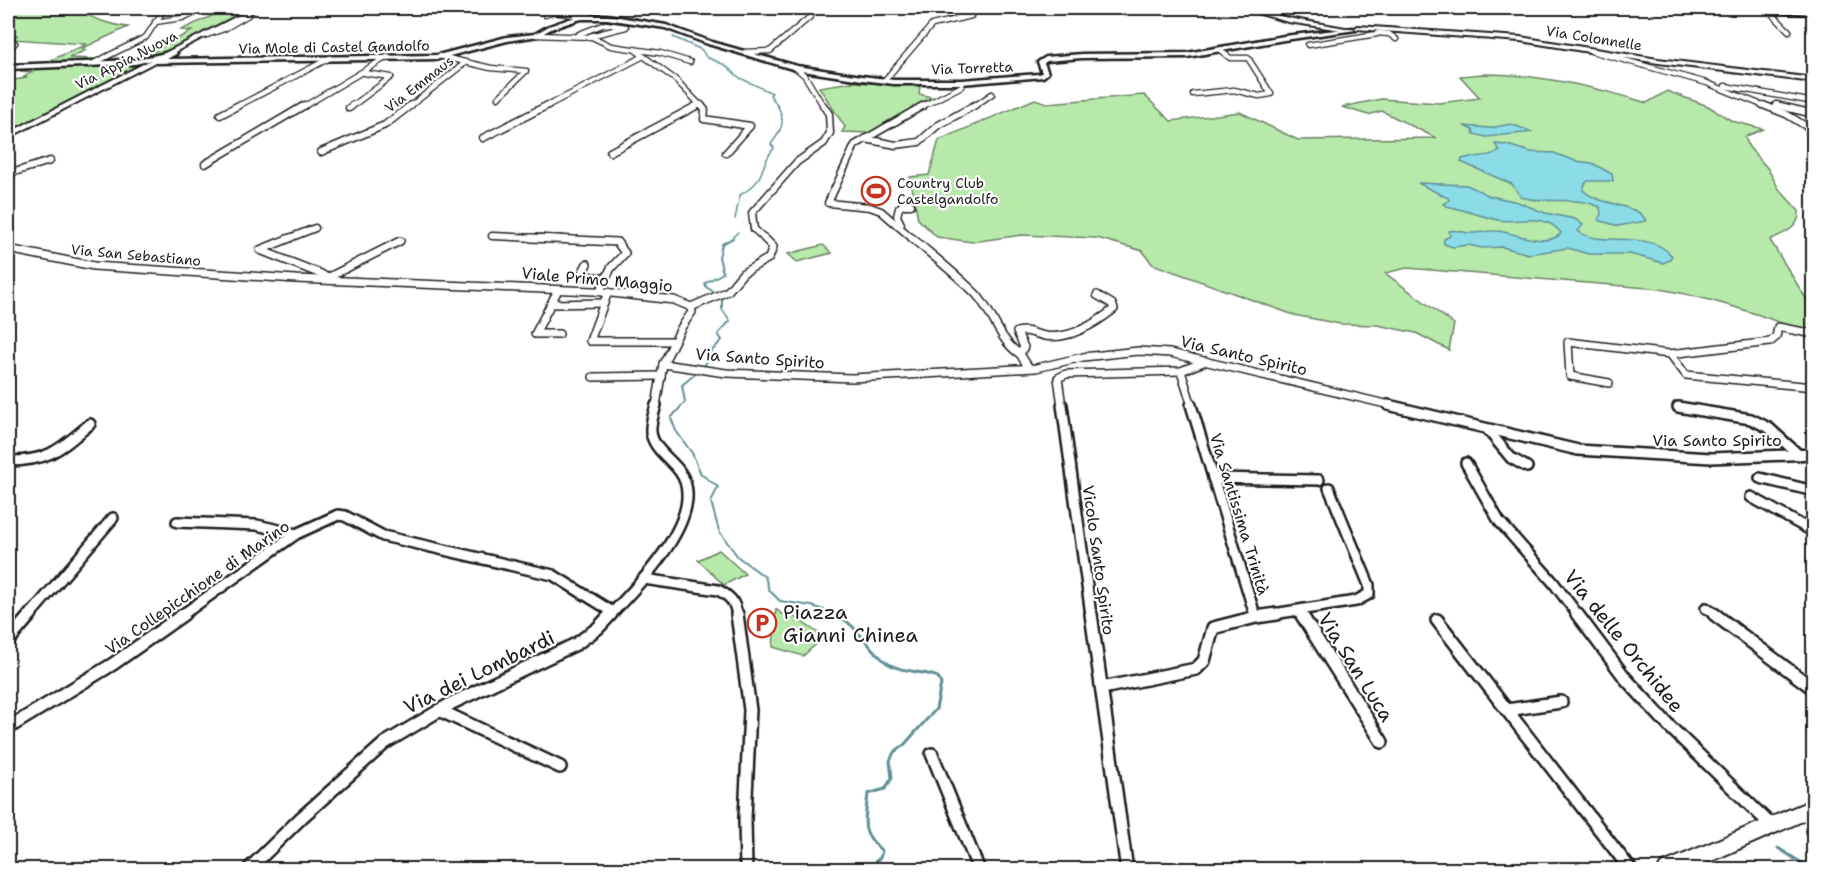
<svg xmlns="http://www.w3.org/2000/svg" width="1821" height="877" font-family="'Shantell Sans',sans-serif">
  <rect width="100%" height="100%" fill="#fff"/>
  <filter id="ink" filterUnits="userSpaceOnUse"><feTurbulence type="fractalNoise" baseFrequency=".0167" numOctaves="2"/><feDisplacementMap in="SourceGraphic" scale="12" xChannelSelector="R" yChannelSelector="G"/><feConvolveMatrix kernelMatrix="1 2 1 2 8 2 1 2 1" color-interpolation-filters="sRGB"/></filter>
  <g filter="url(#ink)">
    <!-- green -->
    <g fill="#b7e9aa" stroke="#6a8263" stroke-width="1.5">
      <path d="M18,8H74L91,10L85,13C94,20 117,26 128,27L81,49L86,50L69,58L98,59L93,61L52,64L56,62L40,65L87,44L12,39L18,35L8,36V11Z"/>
      <polygon points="233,8 253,8 191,40 152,57 101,64 101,61 103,59 143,57 192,31 181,30 218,13 199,11 222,12"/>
      <polygon points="128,64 137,66 8,132 8,81 27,78 24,77 32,72 20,71 44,66"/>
      <path d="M1483,74C1537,74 1595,87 1647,103L1667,91L1708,106L1732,121L1763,129L1745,137L1749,147L1768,169L1779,189L1799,211C1800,229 1783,233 1770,240L1813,310V332C1792,330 1776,320 1756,314C1724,303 1693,295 1660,289L1407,268L1385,273L1454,324L1449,350L1416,333L1377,325L1340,324L1294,315L1152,264L1143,251L1097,238L1022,235L972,242L937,237L918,219L910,177L929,175L939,140L1035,99L1047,103L1144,95L1171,121L1240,112L1298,140L1436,138L1382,111L1368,115L1342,107L1381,99L1439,103L1480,98L1460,76Z"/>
      <polygon points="852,82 920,86 919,94 931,97 872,133 842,132 845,127 819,87"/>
      <polygon points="823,245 832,253 797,262 788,254"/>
      <polygon points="719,550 745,574 724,585 698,560"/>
      <polygon points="776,609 782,614 790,614 824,637 803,656 773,647"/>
    </g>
    <!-- water -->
    <g fill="#8bdce7" stroke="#5f8f96" stroke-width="1.5">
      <polygon points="1511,124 1532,132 1486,137 1474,134 1473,130 1464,126 1490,128"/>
      <path d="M1495,144L1507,145L1531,152L1554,153L1576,161L1592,163L1612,174L1613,181H1588L1585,184L1583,190C1598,206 1639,203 1646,221L1618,226L1598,220L1601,214L1600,207C1574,195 1547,205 1521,197L1512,184L1461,162L1462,159C1474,155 1490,158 1500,151Z"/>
      <path d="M1418,183L1467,185L1490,196L1518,202L1545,213L1575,219L1583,225L1578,231C1597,248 1650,228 1672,256L1668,261L1663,263L1630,254H1588L1568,248L1529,254L1502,247L1482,248L1468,245L1453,247L1444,244V239L1450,236L1449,231C1456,229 1461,232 1468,233C1478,234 1487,230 1497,231C1513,232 1549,249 1561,233C1544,211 1520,224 1498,220C1481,216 1464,210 1447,206L1443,204L1449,200L1448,198Z"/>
    </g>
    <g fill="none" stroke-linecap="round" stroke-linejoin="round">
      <!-- stream-far2 -->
      <g stroke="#5f8f96" stroke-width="1.5">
        <path d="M673,37L702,50L706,57L725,65L740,78L772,93L770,95C785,114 787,125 771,144L774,148C757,169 768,179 740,195L735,219"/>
        <polyline points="731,239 738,232"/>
      </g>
      <!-- stream-far1 -->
      <g stroke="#5f8f96" stroke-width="2">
        <polyline points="717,294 706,287 705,283 723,273 719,257 722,244 733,238"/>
        <polyline points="703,367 709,359 709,354 722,340 718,334 730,321 722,309 722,297"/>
        <polyline points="699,371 682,385 685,402 671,418 676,431 692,453 701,474 718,487 711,502 719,531 738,557 765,577 769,590 780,601 812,606 838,615"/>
      </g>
      <!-- stream -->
      <g stroke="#5f8f96" stroke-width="3">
        <path d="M835,614C858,625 867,648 887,663C902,673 922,670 938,677L941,684L936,709L904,745L894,752L890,761L892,778L885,789L868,794C865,823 859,830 882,851L880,858L865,870"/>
        <polyline points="1778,848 1813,870"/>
      </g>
      <!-- minor-far4 casing -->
      <g stroke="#1c1c1c" stroke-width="7">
        <g id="minor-far4">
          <polyline points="80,8 100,8"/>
          <polyline points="1767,9 1789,31"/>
          <polyline points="545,15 554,12 581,16"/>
          <polyline points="581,17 598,8"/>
          <polyline points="155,22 182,18 206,8"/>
          <polyline points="1378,33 1389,34 1396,39"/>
          <polyline points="579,34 605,24 626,27 590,36"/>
          <polyline points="536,35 592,37 611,46 660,53 690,62"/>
          <polyline points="204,36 224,29 248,15"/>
          <polyline points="8,38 15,43 8,49"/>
          <polyline points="1308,45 1377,34"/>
          <polyline points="634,49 676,80 702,107"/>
          <polyline points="1591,51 1707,83 1767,107"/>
          <polyline points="745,52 770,51 811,16"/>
          <polyline points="439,56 491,68 526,71 498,98"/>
          <polyline points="90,65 146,37 165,8"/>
          <polyline points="796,68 805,76 824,107"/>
          <polyline points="884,81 932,25 971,16 893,8"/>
          <polyline points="1725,86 1814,102"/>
          <polyline points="1193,94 1234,90 1259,96 1271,94 1248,58 1230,58 1220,50"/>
          <polyline points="1776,105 1783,107"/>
          <polyline points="236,107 330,58"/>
          <polyline points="303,107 387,57"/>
          <polyline points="351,107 391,77 364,73"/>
          <polyline points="409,107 465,63"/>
          <polyline points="545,107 642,57"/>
          <polyline points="695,107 700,104"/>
          <polyline points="921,107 962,86"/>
          <polyline points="973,107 992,94"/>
        </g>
      </g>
      <!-- minor-far3 casing -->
      <g stroke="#1c1c1c" stroke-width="9">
        <g id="minor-far3">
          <polyline points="701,105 705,110 704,119 750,126 726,153"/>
          <polyline points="1763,105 1786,114 1814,131"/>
          <polyline points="1776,105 1814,114"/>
          <polyline points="349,108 353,105"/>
          <polyline points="220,115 239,105"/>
          <polyline points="483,138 548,105"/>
          <polyline points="865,139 896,145 919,142 937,126 975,105"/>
          <polyline points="321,152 385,125 411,105"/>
          <polyline points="610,152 698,105"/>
          <polyline points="205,164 305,105"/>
          <polyline points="8,174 50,161"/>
          <polygon points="907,202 911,205 902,205"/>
          <polyline points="899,227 901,224 897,216 899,208 903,205"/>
          <polyline points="492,236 562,239"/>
          <polyline points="287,239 315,228"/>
          <polyline points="765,239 754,229 752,213 797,162 824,143 830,133 829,114 823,105"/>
          <polyline points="913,239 881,211 870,207 828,203 855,145 924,105"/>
        </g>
      </g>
      <!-- minor-far2 casing -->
      <g stroke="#1c1c1c" stroke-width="10">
        <g id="minor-far2">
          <polyline points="290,238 260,250 321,274 327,278 324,280"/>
          <polyline points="531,238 617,242 625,253 611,268 600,291"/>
          <path d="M912,238C933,256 956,274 976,294C993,312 999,341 1020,354"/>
          <polyline points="8,249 94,266 296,279 594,291 674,300 691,307"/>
          <polyline points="587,264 581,275 606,279"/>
          <polyline points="327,278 400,241"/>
          <polyline points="558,290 535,334 559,334"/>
          <polyline points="608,292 590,341 674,341"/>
          <polyline points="551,304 604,303"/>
          <polyline points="691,307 728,291 743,273 769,258 773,247 764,238"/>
          <polyline points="1670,354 1686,375 1814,387"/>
          <polyline points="663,364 726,373 852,378 1036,368 1083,357 1138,351 1170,353 1394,406"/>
          <path d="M1029,368L1020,354L1024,347L1017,332C1028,329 1034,334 1045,336C1070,340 1095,324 1114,309L1112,304L1097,295"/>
          <polyline points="593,377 661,376"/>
          <polyline points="1609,383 1570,376 1568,342 1670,354 1770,342 1776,337 1778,327 1814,334"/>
          <polyline points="656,406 663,364 681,328 692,312 691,307"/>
          <polyline points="1062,406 1058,378 1066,374 1181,371"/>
          <polyline points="1192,406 1181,371 1206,361"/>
        </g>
      </g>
      <!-- minor-far1 casing -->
      <g stroke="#1c1c1c" stroke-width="14">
        <g id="minor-far1">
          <polyline points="1062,405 1091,615"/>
          <polyline points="1191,405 1255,615"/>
          <polyline points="1388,405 1578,450 1711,458 1814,454"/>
          <polyline points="1678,407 1751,419 1769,428 1799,455"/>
          <polyline points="1487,429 1511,458 1527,467"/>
          <path d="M8,461C50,461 60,449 90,424"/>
          <polyline points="1466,463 1499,521 1553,582 1578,615"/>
          <polyline points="1213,478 1319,480"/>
          <polyline points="1760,478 1814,491"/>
          <polyline points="1751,497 1814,532"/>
          <polyline points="177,522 257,525 296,534"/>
          <path d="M644,579L718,590C730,596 735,602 737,615"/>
          <polyline points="1706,608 1716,615"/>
          <polyline points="1300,612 1302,615"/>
          <polyline points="30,615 113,518"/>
          <polyline points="182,615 296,534 338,515 345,516 383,536 553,575 613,612"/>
          <path d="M610,615C637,587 710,514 680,472C671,459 653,449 651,432C650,424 654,413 656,405"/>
          <polyline points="1267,615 1356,601 1369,594 1369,585 1329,488"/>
        </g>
      </g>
      <!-- minor casing -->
      <g stroke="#1c1c1c" stroke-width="16">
        <g id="minor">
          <polyline points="737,614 750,710 745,818 746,870"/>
          <polyline points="1091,614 1127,870"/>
          <polyline points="1301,614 1382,742"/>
          <polyline points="1577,614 1626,679 1671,728 1772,826"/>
          <polyline points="1714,614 1814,689"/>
          <polyline points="1256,617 1277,614"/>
          <polyline points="1437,620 1631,870"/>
          <polyline points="8,641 31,614"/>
          <polyline points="1102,688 1196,669 1204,661 1213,628 1256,617 1255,614"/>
          <polyline points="439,710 560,767"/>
          <polyline points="1507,710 1561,702"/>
          <polyline points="8,728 113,664 184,614"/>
          <polyline points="932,754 979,870"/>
          <polyline points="248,870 302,817 385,743 452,703 576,644 598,628 611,614"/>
        </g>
      </g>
      <!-- tertiary casing -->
      <g stroke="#1c1c1c" stroke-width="5">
        <g id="tertiary">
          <polygon points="1745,8 1814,10 1814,14 1748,10"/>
          <polygon points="581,15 607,15 666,25 712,42 797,66 862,76 894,80 962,80 1039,74 1042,73 1038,62 1046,57 1082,54 1187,53 1284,36 1353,28 1356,30 1284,40 1187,57 1082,58 1047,61 1044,63 1048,73 1043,77 962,84 894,84 862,80 796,70 708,44 665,28 607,19 581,19 553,28 538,36 507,41 438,59 154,63 152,62 152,60 135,64 8,69 8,65 135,60 174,51 177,53 176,54 167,59 438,55 507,37 535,34 549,26"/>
        </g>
      </g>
      <!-- secondary casing -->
      <g stroke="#1c1c1c" stroke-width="4">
        <g id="secondary">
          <polygon points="1240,8 1248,8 1288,18 1351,29 1348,31 1288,22"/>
          <polygon points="1358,26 1520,37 1658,59 1814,78 1814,82 1658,63 1520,41 1356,29 1355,28"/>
        </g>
      </g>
      <!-- primary casing -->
      <g stroke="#1c1c1c" stroke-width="4">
        <g id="primary">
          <polygon points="253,8 260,8 8,138 8,133"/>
          <polygon points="1814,799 1814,816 1691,870 1658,870 1661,864"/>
        </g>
      </g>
      <!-- minor-far4 -->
      <use href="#minor-far4" stroke="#fff" stroke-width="4.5"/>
      <!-- minor-far3 -->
      <use href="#minor-far3" stroke="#fff" stroke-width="6"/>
      <!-- minor-far2 -->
      <use href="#minor-far2" stroke="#fff" stroke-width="7"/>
      <!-- minor-far1 -->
      <use href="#minor-far1" stroke="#fff" stroke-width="9"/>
      <!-- minor -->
      <use href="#minor" stroke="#fff" stroke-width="11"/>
      <!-- tertiary -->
      <use href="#tertiary" fill="#fff" fill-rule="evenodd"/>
      <!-- secondary -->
      <use href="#secondary" fill="#fff" fill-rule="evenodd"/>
      <!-- primary -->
      <use href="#primary" fill="#fff" fill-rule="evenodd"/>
    </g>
  </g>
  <!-- icons -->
  <defs>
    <g id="stadium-ring" transform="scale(1.5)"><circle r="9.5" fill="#fff" stroke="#c8321e" stroke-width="1.5"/><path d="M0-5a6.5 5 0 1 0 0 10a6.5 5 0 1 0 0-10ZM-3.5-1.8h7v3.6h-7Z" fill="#c8321e"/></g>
    <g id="parking-ring" transform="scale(1.5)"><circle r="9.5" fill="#fff" stroke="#c8321e" stroke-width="1.5"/><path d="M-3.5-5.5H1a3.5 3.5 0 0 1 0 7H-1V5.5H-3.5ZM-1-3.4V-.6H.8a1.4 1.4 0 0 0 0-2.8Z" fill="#c8321e"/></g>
  </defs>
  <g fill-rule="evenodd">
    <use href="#stadium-ring" x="876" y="191"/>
    <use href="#parking-ring" x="762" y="623"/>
  </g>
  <g text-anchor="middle" stroke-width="4.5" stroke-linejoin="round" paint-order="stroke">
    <!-- far-street labels -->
    <g font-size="14" fill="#1c1c1c" stroke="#fff">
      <text transform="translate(1594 38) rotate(9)" y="5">Via Colonnelle</text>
      <text transform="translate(334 47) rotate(-1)" y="5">Via Mole di Castel Gandolfo</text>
      <text transform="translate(126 60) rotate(-27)" y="5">Via Appia Nuova</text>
      <text transform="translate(972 68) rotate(-2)" y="5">Via Torretta</text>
      <text transform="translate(419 84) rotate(-38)" y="5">Via Emmaus</text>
      <text transform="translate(136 255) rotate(5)" y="5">Via San Sebastiano</text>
    </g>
    <!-- far-poi labels -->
    <g font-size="14" fill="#1c1c1c" stroke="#fff" text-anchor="start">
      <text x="897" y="188">Country Club<tspan x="897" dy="16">Castelgandolfo</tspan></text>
    </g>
    <!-- street labels -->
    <g font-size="16" fill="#1c1c1c" stroke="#fff">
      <text transform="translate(597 279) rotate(5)" y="6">Viale Primo Maggio</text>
      <text transform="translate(1244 355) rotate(13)" y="6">Via Santo Spirito</text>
      <text transform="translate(760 358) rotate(4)" y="6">Via Santo Spirito</text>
      <text x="1717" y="446">Via Santo Spirito</text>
      <text transform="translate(1240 514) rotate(73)" y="6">Via Santissima Trinità</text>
      <text transform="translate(1099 560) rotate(82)" y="6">Vicolo Santo Spirito</text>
      <text transform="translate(197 587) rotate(-35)" y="6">Via Collepicchione di Marino</text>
    </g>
    <!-- near-poi labels -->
    <g font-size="20" fill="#1c1c1c" stroke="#fff" text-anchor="start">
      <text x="783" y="619">Piazza<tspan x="783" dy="23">Gianni Chinea</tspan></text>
    </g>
    <!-- near-street labels -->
    <g font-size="20" fill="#1c1c1c" stroke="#fff">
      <text transform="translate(1624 641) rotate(51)" y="7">Via delle Orchidee</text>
      <text transform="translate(1356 667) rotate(58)" y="7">Via San Luca</text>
      <text transform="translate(479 672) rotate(-26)" y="7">Via dei Lombardi</text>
    </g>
  </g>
  <!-- margin -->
  <rect width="1821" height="877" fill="none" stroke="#fff" stroke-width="30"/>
  <rect x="15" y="15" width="1791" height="847" fill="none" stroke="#1c1c1c" stroke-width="2" filter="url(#ink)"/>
</svg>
